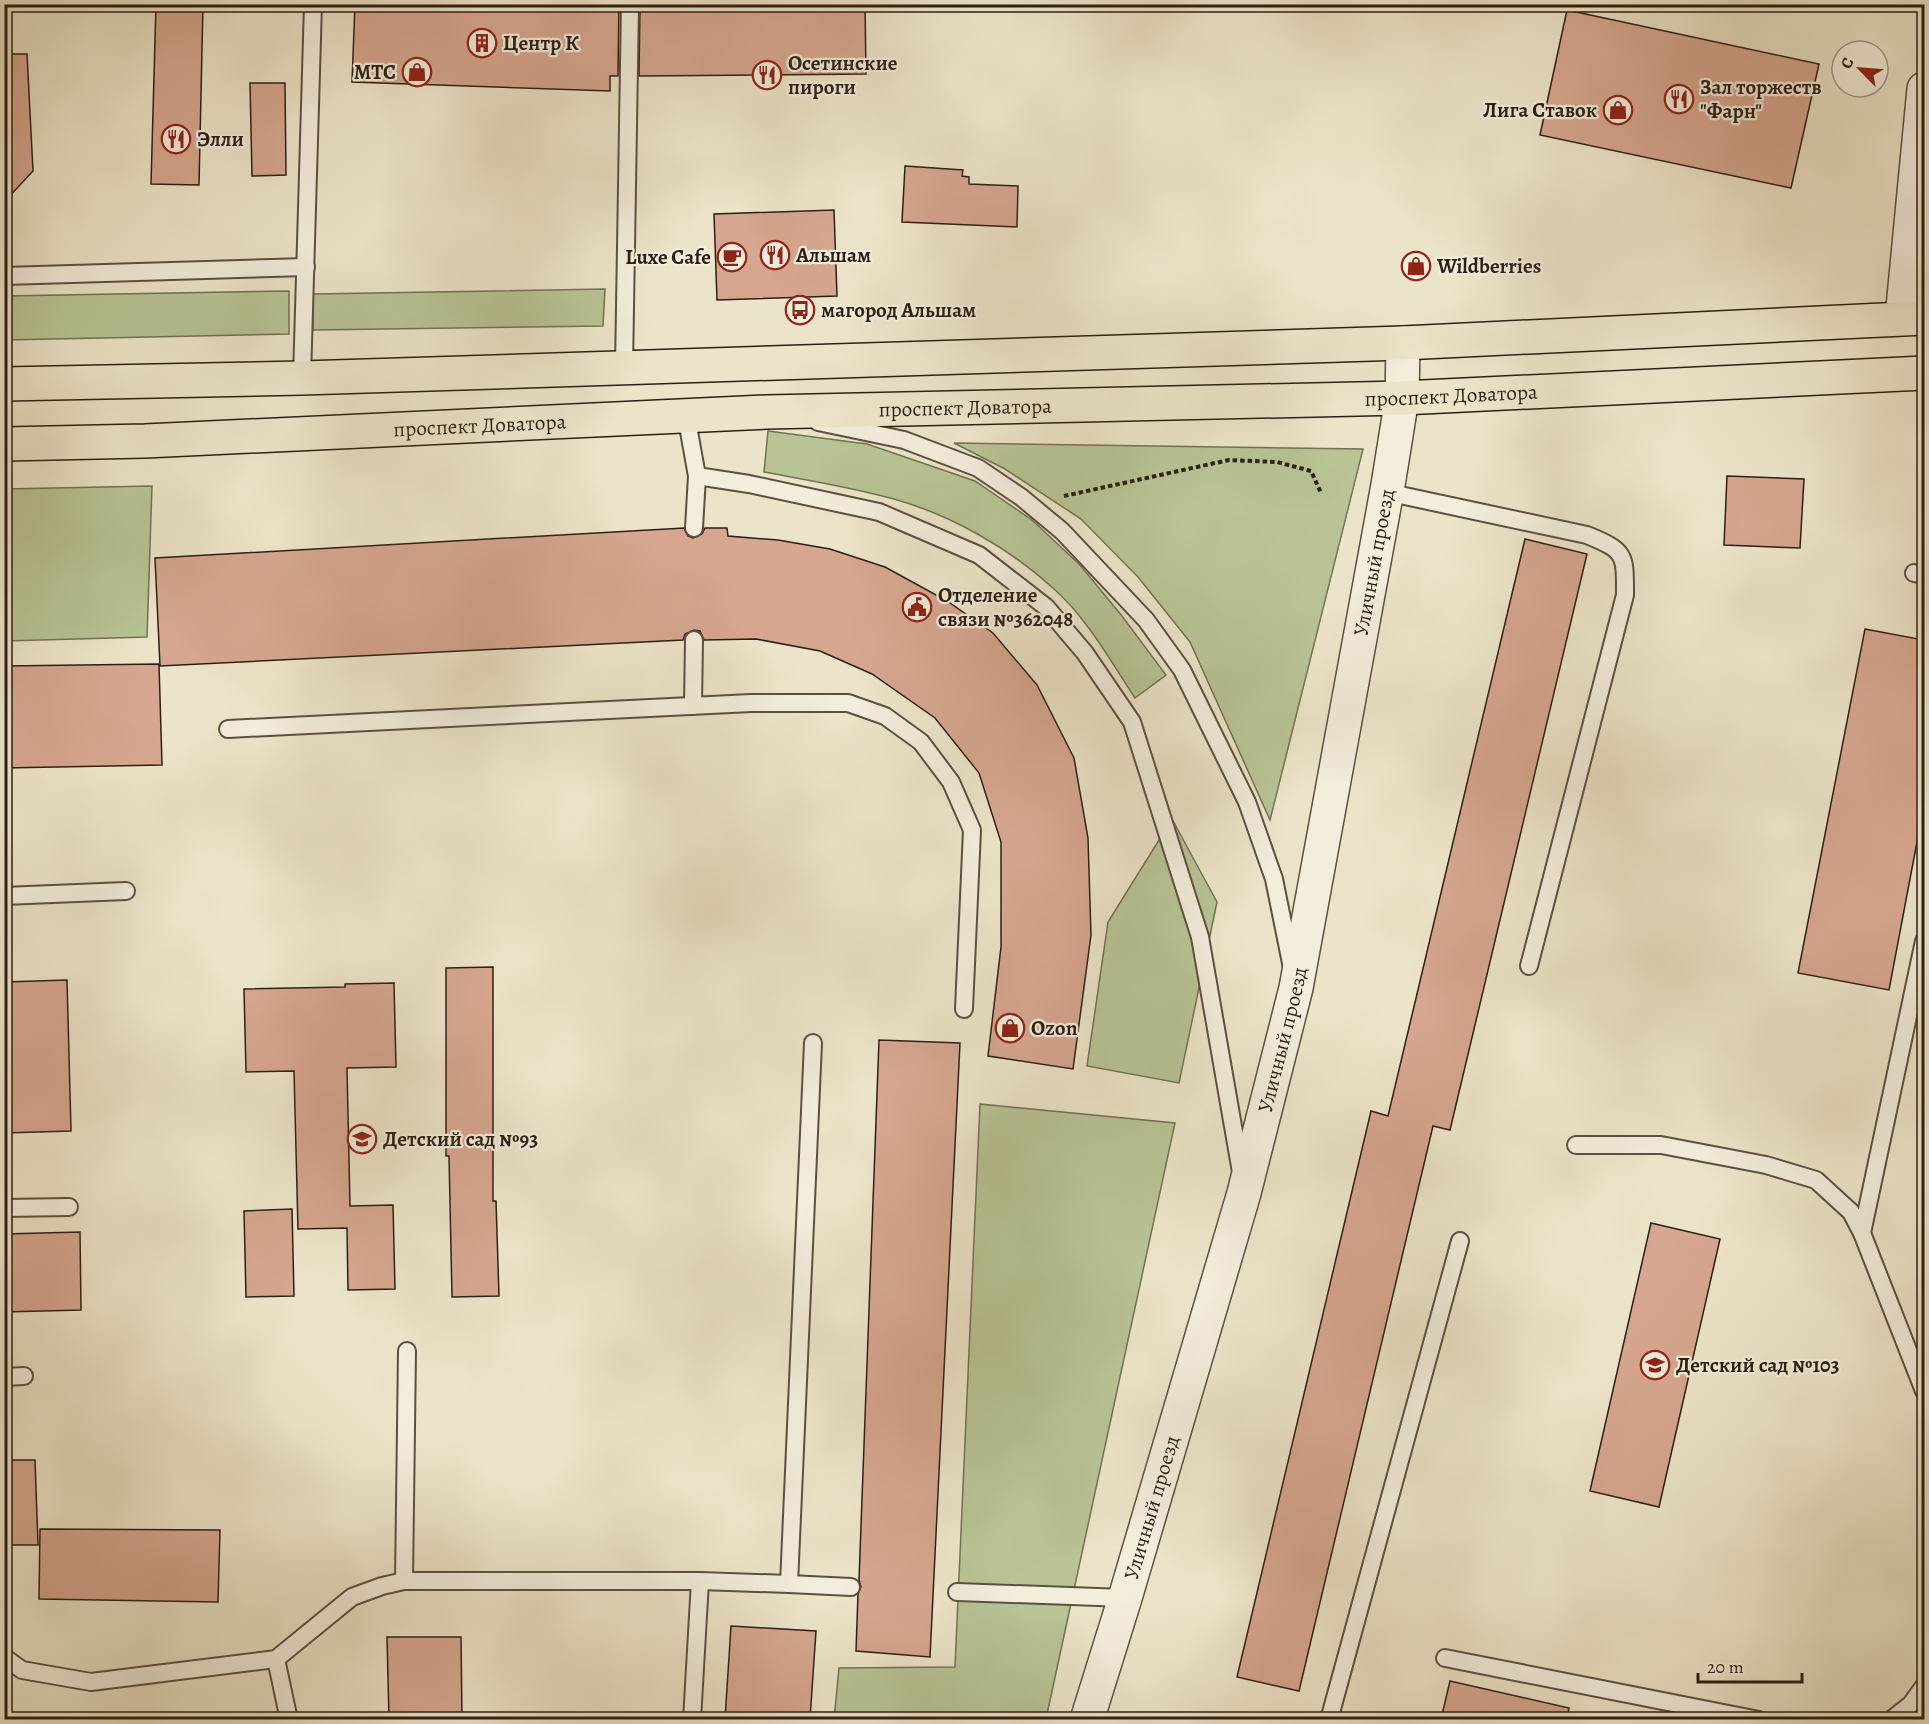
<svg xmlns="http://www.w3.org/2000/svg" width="1929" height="1724" font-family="Alegreya,serif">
  <rect width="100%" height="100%" fill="#ece4c9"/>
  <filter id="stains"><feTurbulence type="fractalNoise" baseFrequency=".00333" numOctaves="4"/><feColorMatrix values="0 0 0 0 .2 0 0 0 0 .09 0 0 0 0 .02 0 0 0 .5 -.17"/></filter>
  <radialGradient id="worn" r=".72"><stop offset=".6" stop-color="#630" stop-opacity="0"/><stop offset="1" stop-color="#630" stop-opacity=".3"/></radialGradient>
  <!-- green -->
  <g fill="#b8c496" stroke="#727255" stroke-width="1.5">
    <polygon points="605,289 603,326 313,330 313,294"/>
    <polygon points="289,291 289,334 5,340 5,296"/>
    <path d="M768,431L867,444L975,481L1032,520L1080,565L1122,616L1166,675L1135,698C1110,660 1087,618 1053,588C1009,548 951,515 894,499C851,487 807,480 764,472Z"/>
    <polygon points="954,443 1363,449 1270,820 1190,642 1138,577 1081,519 1005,469"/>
    <polygon points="152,486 147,637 5,641 5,489"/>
    <polygon points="1172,819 1217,902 1179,1083 1087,1066 1108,922"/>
    <polygon points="980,1104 1175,1123 1046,1719 834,1720 839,1668 955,1667"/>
  </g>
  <!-- building -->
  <g fill="#d6a690" stroke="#2c1f14" stroke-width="1.5">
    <polygon points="156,4 203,4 199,185 151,184"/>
    <polygon points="355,4 619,4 618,76 610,76 610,91 352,82"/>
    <polygon points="640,4 865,4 866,74 639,76"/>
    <polygon points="1567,10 1819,64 1791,188 1540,135"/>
    <polygon points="4,54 27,54 33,171 4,202"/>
    <polygon points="250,83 285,83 286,175 252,176"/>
    <polygon points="905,166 963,170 962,176 969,177 969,184 1018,186 1017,227 902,222"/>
    <polygon points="834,210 837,296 717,300 714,214"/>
    <polygon points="1727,476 1804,479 1800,548 1724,545"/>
    <polygon points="684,528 688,536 693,538 702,534 705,528 727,528 728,536 778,540 830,549 885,567 947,601 993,633 1037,685 1074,758 1088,838 1091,935 1073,1069 988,1056 1001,947 1001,842 979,773 935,718 872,674 820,651 756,639 704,640 700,631 694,630 685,634 683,640 160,666 155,558"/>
    <polygon points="1525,539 1587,554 1450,1130 1433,1126 1299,1691 1237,1677 1371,1111 1388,1116"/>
    <polygon points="1865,629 1924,640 1924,805 1889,990 1798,973"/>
    <polygon points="159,664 162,765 4,768 4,666"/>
    <polygon points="493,967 493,1201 496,1201 499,1296 452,1297 449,1156 446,1156 446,968"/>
    <polygon points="67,980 71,1131 4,1133 4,982"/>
    <polygon points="394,983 396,1067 347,1068 350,1206 393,1205 395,1289 348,1290 347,1228 298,1229 294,1071 246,1072 244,989 345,987 345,984"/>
    <polygon points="879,1040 960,1043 930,1657 856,1651 858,1594 861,1587 859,1580"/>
    <polygon points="292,1209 294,1296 246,1297 244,1211"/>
    <polygon points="1651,1223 1720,1239 1659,1507 1590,1491"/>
    <polygon points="80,1232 81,1310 4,1312 4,1234"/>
    <polygon points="4,1460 35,1460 38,1545 4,1545"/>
    <polygon points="40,1529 220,1530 218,1602 39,1599"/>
    <polygon points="731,1626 816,1631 810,1719 725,1719"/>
    <polygon points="387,1637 461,1637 462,1719 389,1719"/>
    <polygon points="1450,1681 1569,1708 1567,1719 1441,1719"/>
  </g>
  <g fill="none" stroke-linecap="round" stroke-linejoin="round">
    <!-- service casing -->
    <g stroke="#5c5041" stroke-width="20">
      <g id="service">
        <polyline points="4,276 306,267"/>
        <polyline points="624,368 630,4"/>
        <polyline points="302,378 313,4"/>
        <polyline points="686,415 697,476 749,484 879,512 979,555 1046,607 1085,653 1132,722 1200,937 1241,1172"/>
        <polyline points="818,422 904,440 978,468 1021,497 1062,531 1146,620 1182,670 1247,802 1274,879 1292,968"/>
        <path d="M1386,492L1587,535C1626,551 1625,554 1625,595L1529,966"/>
        <polyline points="694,528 697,476"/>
        <polyline points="1914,573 1924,575"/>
        <polyline points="693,706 694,640"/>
        <polyline points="228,729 751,703 848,703 885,716 921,742 951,782 972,830 964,1009"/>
        <polyline points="4,896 126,891"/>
        <polyline points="1576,1145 1661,1145 1766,1165 1816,1180 1851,1212 1862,1233 1924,1391"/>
        <polyline points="4,1208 69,1207"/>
        <polyline points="1862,1233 1924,941"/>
        <polyline points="4,1377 24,1376"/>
        <polyline points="404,1581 407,1351"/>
        <polyline points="789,1584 851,1587"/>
        <polyline points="957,1592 1125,1598"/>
        <polyline points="4,1657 22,1670 91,1682 276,1659 352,1597 382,1586 404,1581 700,1581 789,1584 813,1043"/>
        <polyline points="1445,1658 1759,1720"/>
        <polyline points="276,1659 289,1720"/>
        <polyline points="692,1720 700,1581"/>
        <polyline points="1329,1720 1460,1241"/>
        <polyline points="1891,1720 1911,1704 1924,1686"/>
      </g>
    </g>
    <!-- minor casing -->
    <g stroke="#5c5041" stroke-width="36">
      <g id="minor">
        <polyline points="1902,318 1924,89"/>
        <path id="s1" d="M1087,1720L1125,1598L1244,1193L1296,988L1388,485L1402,398L1403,343"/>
      </g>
    </g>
    <!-- primary casing -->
    <g stroke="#2c1f14" stroke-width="36">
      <g id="primary">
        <polyline points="4,384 302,378 1403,343 1924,318"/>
        <path id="s2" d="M4,444L145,441L767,412L1402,398L1924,373"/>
      </g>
    </g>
    <!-- path -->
    <polyline stroke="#2c1f14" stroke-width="4" stroke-dasharray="4.5 3" stroke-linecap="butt" points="1064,496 1229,460 1277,462 1311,471 1321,493"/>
    <!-- service -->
    <use href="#service" stroke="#f3eddc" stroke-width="16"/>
    <!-- minor -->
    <use href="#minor" stroke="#f3eddc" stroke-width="33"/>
    <!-- primary -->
    <use href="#primary" stroke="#ece4c9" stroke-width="33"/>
  </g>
  <!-- icons -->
  <defs>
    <g id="building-ring" transform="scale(1.5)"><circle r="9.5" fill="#f3eddc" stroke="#8f2418" stroke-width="1.5"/><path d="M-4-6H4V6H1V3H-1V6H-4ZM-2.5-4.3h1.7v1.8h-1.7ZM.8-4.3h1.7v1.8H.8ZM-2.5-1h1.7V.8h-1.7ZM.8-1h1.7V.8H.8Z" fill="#8f2418"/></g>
    <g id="shop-ring" transform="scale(1.5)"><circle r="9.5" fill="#f3eddc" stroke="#8f2418" stroke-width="1.5"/><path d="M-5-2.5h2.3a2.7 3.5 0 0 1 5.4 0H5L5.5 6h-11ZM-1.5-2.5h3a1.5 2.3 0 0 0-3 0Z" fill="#8f2418"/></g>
    <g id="restaurant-ring" transform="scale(1.5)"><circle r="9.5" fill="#f3eddc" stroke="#8f2418" stroke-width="1.5"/><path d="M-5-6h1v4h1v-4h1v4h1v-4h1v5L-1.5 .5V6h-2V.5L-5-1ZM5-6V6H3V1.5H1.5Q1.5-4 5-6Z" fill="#8f2418"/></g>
    <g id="cafe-ring" transform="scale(1.5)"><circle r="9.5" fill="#f3eddc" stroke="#8f2418" stroke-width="1.5"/><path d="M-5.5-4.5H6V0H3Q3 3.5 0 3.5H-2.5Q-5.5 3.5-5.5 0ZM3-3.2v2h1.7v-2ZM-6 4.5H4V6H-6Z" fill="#8f2418"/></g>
    <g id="bus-ring" transform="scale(1.5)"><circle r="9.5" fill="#f3eddc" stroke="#8f2418" stroke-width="1.5"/><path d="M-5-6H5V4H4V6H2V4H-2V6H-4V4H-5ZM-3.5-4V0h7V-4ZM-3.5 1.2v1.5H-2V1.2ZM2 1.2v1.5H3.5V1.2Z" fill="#8f2418"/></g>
    <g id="civic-ring" transform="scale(1.5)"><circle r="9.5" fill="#f3eddc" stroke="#8f2418" stroke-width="1.5"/><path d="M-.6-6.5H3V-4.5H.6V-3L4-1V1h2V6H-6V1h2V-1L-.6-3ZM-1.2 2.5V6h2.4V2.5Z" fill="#8f2418"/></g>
    <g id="school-ring" transform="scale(1.5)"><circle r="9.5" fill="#f3eddc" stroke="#8f2418" stroke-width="1.5"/><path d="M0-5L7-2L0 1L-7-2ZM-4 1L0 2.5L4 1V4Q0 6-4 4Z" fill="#8f2418"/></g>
  </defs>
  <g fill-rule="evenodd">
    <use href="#building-ring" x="482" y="43"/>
    <use href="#shop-ring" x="417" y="72"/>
    <use href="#restaurant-ring" x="767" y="75"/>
    <use href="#restaurant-ring" x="1679" y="99"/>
    <use href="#shop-ring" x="1618" y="110"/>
    <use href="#restaurant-ring" x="176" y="139"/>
    <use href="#restaurant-ring" x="775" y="255"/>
    <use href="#cafe-ring" x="732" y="257"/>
    <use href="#shop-ring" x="1416" y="266"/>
    <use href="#bus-ring" x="800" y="310"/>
    <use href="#civic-ring" x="917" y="607"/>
    <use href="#shop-ring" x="1010" y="1028"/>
    <use href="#school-ring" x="362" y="1139"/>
    <use href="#school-ring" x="1655" y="1365"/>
  </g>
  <g text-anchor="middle" stroke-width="4.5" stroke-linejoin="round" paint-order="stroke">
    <!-- poi labels -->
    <g font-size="21" font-weight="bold" fill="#2c1f14" stroke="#f3eddc" text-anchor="start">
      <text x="503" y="50">Центр К</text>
      <text x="788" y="70">Осетинские<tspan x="788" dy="24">пироги</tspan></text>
      <text x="396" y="79" text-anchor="end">МТС</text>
      <text x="1700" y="94">Зал торжеств<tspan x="1700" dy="24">"Фарн"</tspan></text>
      <text x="1597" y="117" text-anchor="end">Лига Ставок</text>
      <text x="197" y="146">Элли</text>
      <text x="796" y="262">Альшам</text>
      <text x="711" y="264" text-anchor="end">Luxe Cafe</text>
      <text x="1437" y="273">Wildberries</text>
      <text x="821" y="317">магород Альшам</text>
      <text x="938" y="602">Отделение<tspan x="938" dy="24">связи №362048</tspan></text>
      <text x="1031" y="1035">Ozon</text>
      <text x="383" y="1146">Детский сад №93</text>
      <text x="1676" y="1372">Детский сад №103</text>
    </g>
    <!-- street labels -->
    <g font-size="21" fill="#2c1f14" stroke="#f3eddc">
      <text dy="7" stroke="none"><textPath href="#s2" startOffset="1448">проспект Доватора</textPath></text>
      <text dy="7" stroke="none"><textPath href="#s2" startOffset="962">проспект Доватора</textPath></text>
      <text dy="7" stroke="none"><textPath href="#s2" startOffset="476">проспект Доватора</textPath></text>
      <text dy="7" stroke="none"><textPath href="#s1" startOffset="1194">Уличный проезд</textPath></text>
      <text dy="7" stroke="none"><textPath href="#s1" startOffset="708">Уличный проезд</textPath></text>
      <text dy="7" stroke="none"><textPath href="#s1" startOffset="222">Уличный проезд</textPath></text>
    </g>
  </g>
  <!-- margin -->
  <rect width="1929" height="1724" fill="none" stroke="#ece4c9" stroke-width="24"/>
  <rect x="6" y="6" width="1917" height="1712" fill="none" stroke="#2c1f14" stroke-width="3"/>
  <rect x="12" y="12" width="1905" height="1700" fill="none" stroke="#2c1f14" stroke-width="1.5"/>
  <!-- north arrow -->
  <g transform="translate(1860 69) rotate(295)"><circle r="28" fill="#f3eddc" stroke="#a39b8c" stroke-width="1.5"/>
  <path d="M0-4.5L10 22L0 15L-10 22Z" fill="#8f2418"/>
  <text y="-9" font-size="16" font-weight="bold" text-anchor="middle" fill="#2c1f14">С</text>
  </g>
  <!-- scale -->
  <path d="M1698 1673v9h104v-9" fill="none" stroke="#2c1f14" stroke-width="3"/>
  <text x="1707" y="1673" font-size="18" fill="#2c1f14" stroke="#f3eddc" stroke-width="4.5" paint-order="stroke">20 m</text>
  <rect width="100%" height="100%" filter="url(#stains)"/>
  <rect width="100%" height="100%" fill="url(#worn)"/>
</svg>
